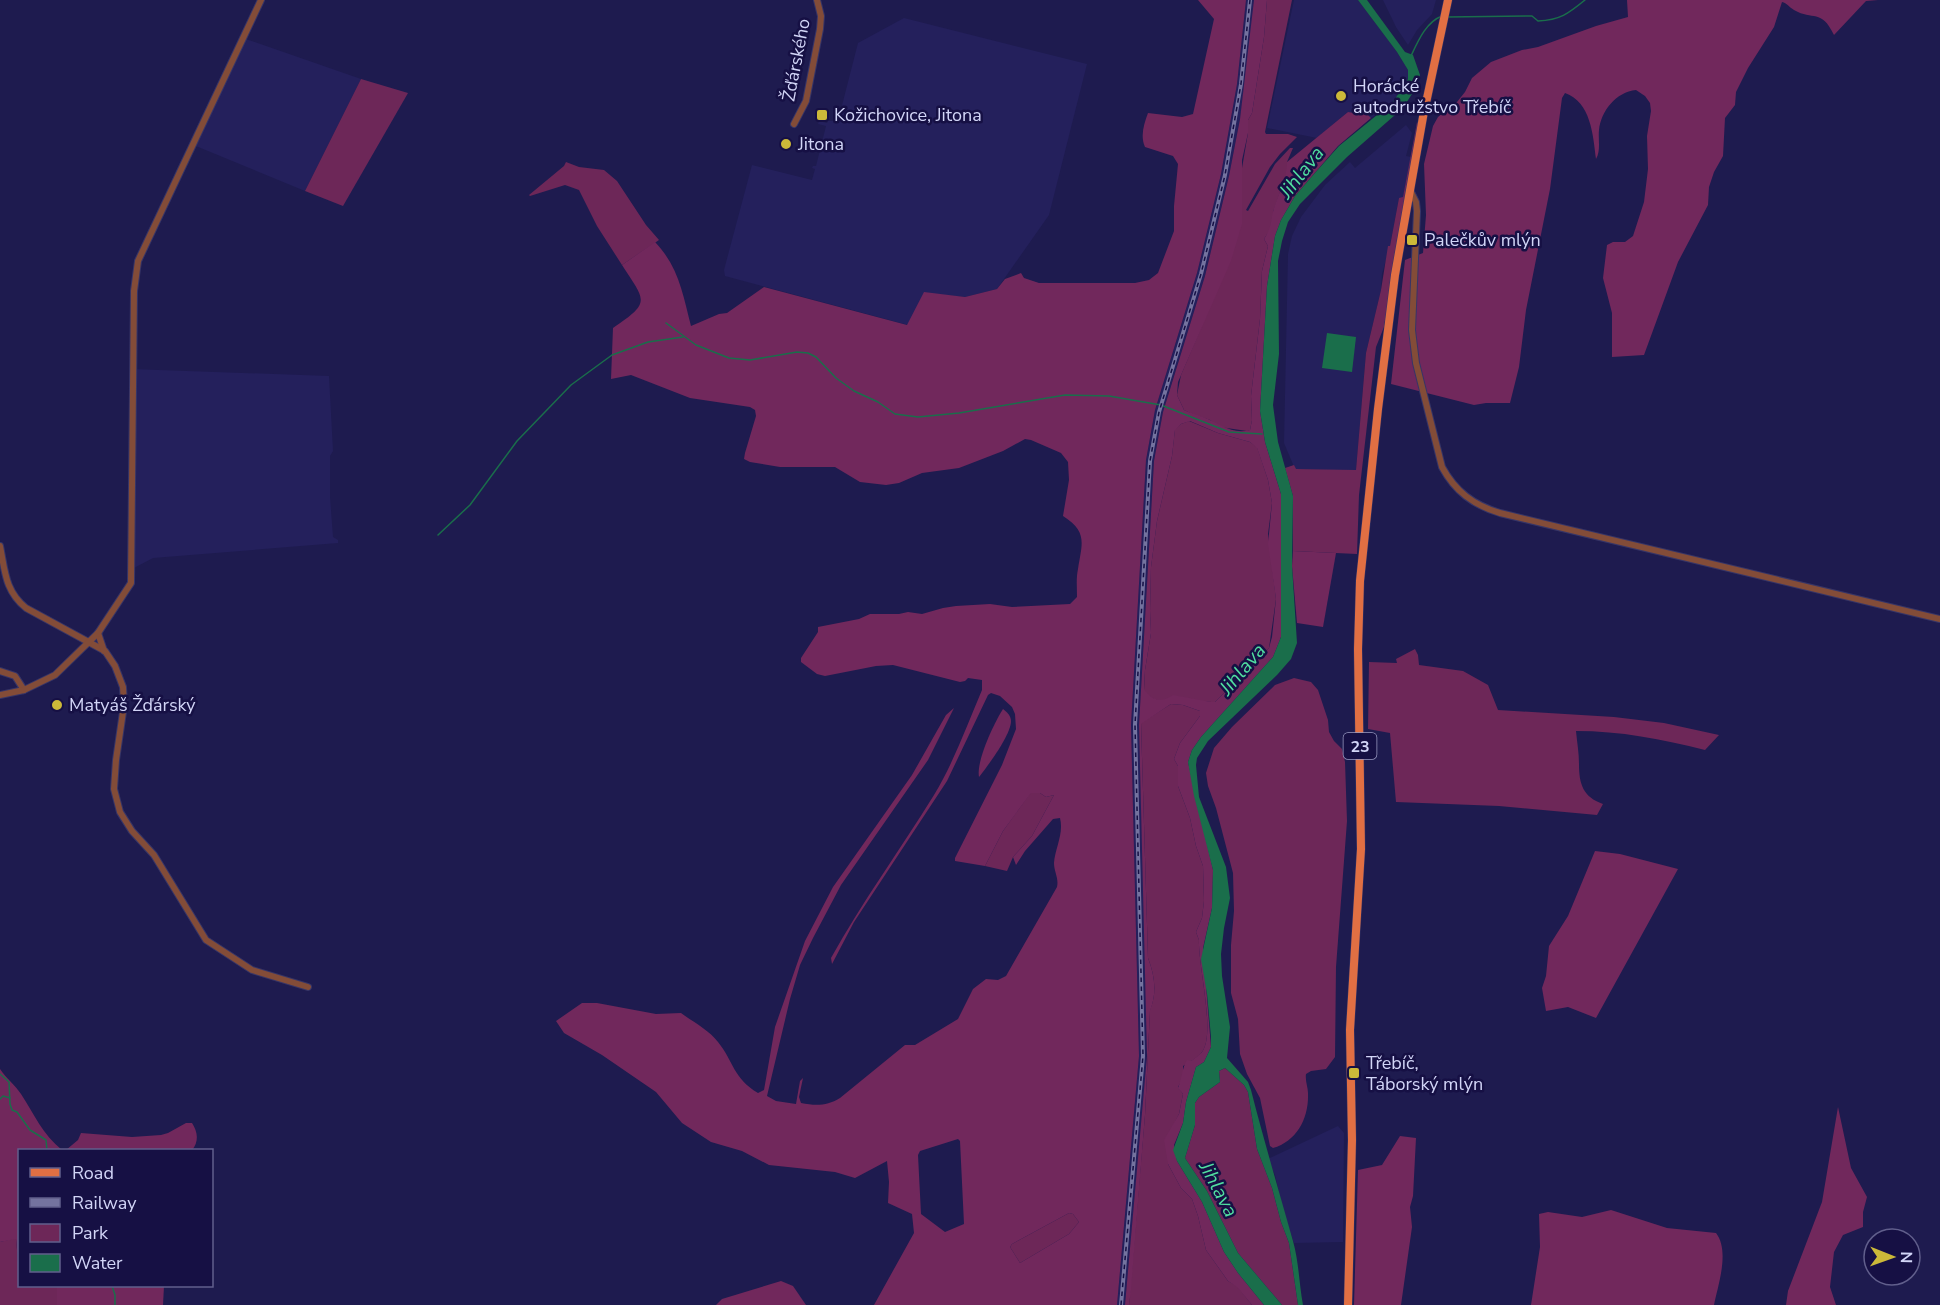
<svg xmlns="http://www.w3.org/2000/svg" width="1940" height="1305" font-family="'Nunito Sans',sans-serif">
  <rect width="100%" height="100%" fill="#1e1b4f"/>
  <!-- built -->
  <g fill="#24205c">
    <polygon points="1246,0 1254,0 1252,30 1240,119 1229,176 1205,276 1163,412 1154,461 1139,725 1147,1022 1146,1075 1125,1305 1117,1305 1139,1056 1131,725 1146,460 1155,410 1197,273 1221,174 1237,84"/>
    <polygon points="1294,0 1358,0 1397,52 1408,70 1408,79 1393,102 1371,118 1364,112 1360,114 1348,112 1317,138 1267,128"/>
    <polygon points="1383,0 1436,0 1432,14 1417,30 1408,45 1396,27"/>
    <polygon points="904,18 1087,64 1049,215 997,289 965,297 924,293 908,325 725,276 724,270 752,165 812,180 815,169 812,168 813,166 816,166 826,126 818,124 819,121 827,123 828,121 838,121 858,43"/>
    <polygon points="243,38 361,79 305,191 191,144"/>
    <polygon points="1406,125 1412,133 1406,156 1411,157 1403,198 1399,198 1390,246 1382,274 1381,290 1366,353 1356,471 1295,469 1284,443 1288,254 1292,236 1301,217 1325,185 1350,162 1355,168"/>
    <polygon points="131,369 329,376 333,451 330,456 330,497 333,537 338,540 338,543 153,558 132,569"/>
    <polygon points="1338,1126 1344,1133 1343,1242 1294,1243 1284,1214 1275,1175 1268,1159"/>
  </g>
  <!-- green -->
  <g fill="#6d2758">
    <polygon points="1267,0 1292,0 1265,132 1266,134 1288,134 1297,137 1280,154 1270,167 1246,210 1248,211 1275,164 1290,148 1293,148 1287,162 1287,172 1273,212 1273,225 1264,239 1268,246 1262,271 1260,319 1251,396 1252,420 1250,430 1247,431 1220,427 1210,420 1190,413 1184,410 1177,395 1181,375 1215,295 1241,174 1248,133 1248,120 1252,113 1264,37"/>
    <polygon points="361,79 408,93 343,206 305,191"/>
    <polygon points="1417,122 1418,123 1384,327 1376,347 1359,495 1357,554 1293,551 1293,496 1285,468 1294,465 1296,469 1356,470 1366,353 1381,290 1388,246 1390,246 1399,198 1403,197"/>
    <polygon points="566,162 579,167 604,170 617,181 646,225 659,240 622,265 597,226 579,190 565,185 530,196 529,195 564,166"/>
    <path d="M1189,421L1218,433L1250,442L1257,447L1268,480L1272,503L1268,534L1276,599L1269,648L1215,702H1211L1168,699C1159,703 1149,698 1144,690L1145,670L1151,633L1150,611L1151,567L1157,521L1172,456L1175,429L1181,424Z"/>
    <path d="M1415,649L1418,655L1419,665L1463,671L1488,685L1498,710L1614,717L1664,723L1719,735L1705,750C1662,739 1620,731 1576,731C1577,742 1579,753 1579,764C1579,784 1583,797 1603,804L1597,815L1499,806L1396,802L1390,733L1368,729L1369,662L1397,663L1396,659Z"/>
    <path d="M1294,678L1311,682L1318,690L1328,720L1329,732L1334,741L1342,749L1345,762L1347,821L1336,967L1335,1057L1326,1069L1311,1071L1306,1074C1305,1081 1308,1087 1308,1093C1309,1118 1297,1141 1273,1148L1270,1146L1260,1098L1247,1074L1240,1054L1238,1019L1231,993V945L1234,911L1233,873L1216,808L1208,786L1206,773L1214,748L1232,727L1275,685Z"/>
    <path d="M1171,704L1183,705L1200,711V716L1180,743L1174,759L1178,766V786L1190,818L1196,846L1203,866L1204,901L1202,918L1196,932L1199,940C1198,965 1216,1034 1202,1052C1198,1058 1189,1062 1183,1066V1078L1178,1087L1183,1094L1179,1114L1174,1124L1168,1164L1181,1188L1192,1199L1198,1216L1206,1250L1228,1281L1237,1286L1252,1305H1129L1145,1115L1150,1010C1157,993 1155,976 1148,958L1141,723Z"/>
    <polygon points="1031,792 1040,793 1046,797 1054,795 1032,836 1013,857 1007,871 985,866 1003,831"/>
    <polygon points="1225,1068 1244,1085 1248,1092 1257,1149 1272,1188 1281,1222 1289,1243 1298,1305 1282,1305 1238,1253 1207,1191 1185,1158 1195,1125 1195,1103 1199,1097 1220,1082 1219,1071"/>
    <polygon points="1069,1213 1073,1214 1079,1222 1069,1234 1020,1263 1010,1247 1012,1244"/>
    <polygon points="16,1238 20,1286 57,1286 57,1305 0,1305 0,1242"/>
  </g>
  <!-- forest -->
  <g fill="#71285c" fill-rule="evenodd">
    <path d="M1198,0H1246L1237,84L1221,174L1197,273L1155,410L1146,460L1131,725L1139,1056L1117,1305H874L914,1233L912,1214L888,1203L889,1182L887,1161L855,1178L835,1172L769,1165L742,1151L711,1142L682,1123L656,1092L602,1055L564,1033L556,1021L582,1003H597L656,1014L681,1013C693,1022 709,1030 718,1042C734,1062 733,1078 758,1093L764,1090L775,1027L805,941L833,887L912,775L946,715L954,708L928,760L841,885L813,938L800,965L790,999L767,1096L776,1101L796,1104L800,1081L803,1078L799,1097L801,1103C816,1106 827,1106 840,1098L905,1045H915L958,1019L973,989L986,979L998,980L1006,976L1057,887C1059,878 1054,872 1054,863C1055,848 1064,834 1060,818L1053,819L1025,851L1016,865L1013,857L1032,836L1054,795L1046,797L1040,793H1031L1003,831L985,866L955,861V858L1002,765L1016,729L1015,714L1012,707L1000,696L991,693L988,695L947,781L854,922L832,964L831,958C862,902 900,850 934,795C954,762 967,725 982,690V680L968,678L965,681L960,682L893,665L876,666L825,676L817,674L801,662V658L818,632V627L859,619L870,614H899L908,612L922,614L943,608L956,606L990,604L1012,607L1070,604L1077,597C1077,588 1076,578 1078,569C1082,543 1088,532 1063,516L1069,480L1068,462L1061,453L1031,440L1025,439L1003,451L959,468L922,473L899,483L886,485L860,482L835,467H780L750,462L744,459L745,453L756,416L755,410L750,407L690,398L631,375L611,379L613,328C652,302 645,301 622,265L655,242C679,267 683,295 691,326L719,314L727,313L764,287L907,325L924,292L965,297L997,289L1005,279L1021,273L1024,278L1039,283H1135L1149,280L1158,273L1174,231V206L1178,164L1173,156L1145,147C1140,136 1144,124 1148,113L1182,117L1193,114L1214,19ZM958,1139L960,1141L964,1224L945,1232L921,1214L918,1155L920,1151ZM1069,1213L1073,1214L1079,1222L1069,1234L1020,1263L1010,1247L1012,1244Z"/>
    <path d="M1254,0H1267L1264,37L1252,113L1248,120V133L1242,160V224L1231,261L1178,382L1177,395L1184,410C1190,413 1196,414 1203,417C1219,423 1232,435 1250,430L1252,420L1251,396L1260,319L1262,271L1268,246L1264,239C1273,224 1270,222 1274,208C1279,192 1287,178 1287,162L1348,112L1360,114L1364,111L1371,118L1338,146L1295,196L1281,220L1275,236L1267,286L1260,411L1265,442L1281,494V637L1273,657L1201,737L1192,750L1188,762L1213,870L1212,908L1203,948L1211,1047L1204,1062L1196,1067L1186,1102L1183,1123L1174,1145L1177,1161L1202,1202L1224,1252L1238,1273L1264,1305H1252L1237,1287L1228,1281L1206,1250L1198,1216L1192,1199L1181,1188L1168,1164L1164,1140L1179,1114L1183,1094L1178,1088C1182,1078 1182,1068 1187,1060L1191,1061C1195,1058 1200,1055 1202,1052C1216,1033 1198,966 1199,940L1196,932L1202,918L1204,901L1203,866L1196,846L1190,818L1178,786V766L1174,759L1180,743L1200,716V711L1183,705L1171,704L1141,724L1148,958C1155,976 1157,993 1150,1011L1145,1115L1131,1290L1129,1305H1125L1147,1056L1139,725L1154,461L1163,412L1205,276L1229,176L1240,119ZM1190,421L1218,433L1250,442L1257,448L1268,480L1272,503L1268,544L1276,599L1272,637L1269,648L1215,702H1211L1173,695C1162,703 1152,701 1144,689L1145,670L1151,633L1150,611L1151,567L1157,521L1172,456L1175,430L1181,424Z"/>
    <path d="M1627,0H1878L1866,1L1834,35C1821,8 1813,21 1794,10C1789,7 1787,3 1782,2L1774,27L1748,68L1736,92L1735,105L1725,118L1723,156L1714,172L1709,187L1708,205L1678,262L1644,355L1612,357V313L1603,278L1607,245L1613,242H1625L1633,236L1644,202L1648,169L1647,136L1651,111L1650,103L1645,96L1636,90C1616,92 1601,111 1599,130C1598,140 1601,150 1596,159C1593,135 1591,102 1565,93L1562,98L1550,189L1526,310L1519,367L1510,403H1486L1474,405L1391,384L1405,260L1423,253L1426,215L1424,164L1433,126L1438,117L1457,102L1465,92L1472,78L1491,62L1522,50L1538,47L1596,26L1628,17Z"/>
    <polygon points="1293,551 1336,553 1323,627 1297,623 1292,566"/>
    <path d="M1003,709C1007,712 1011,716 1011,721C1011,735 987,767 979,777C976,761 994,723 1003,709Z"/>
    <polygon points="1595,851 1620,854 1678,869 1596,1018 1568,1007 1546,1011 1542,988 1546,976 1549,946 1568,916"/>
    <path d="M0,1069C6,1078 15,1085 21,1094C34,1114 43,1135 62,1150H20L19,1270L16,1239L0,1242Z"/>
    <polygon points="1838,1107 1851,1168 1867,1197 1863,1212 1863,1227 1843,1235 1834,1252 1830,1287 1836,1305 1786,1305 1788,1291 1822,1202"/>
    <path d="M186,1123H192C198,1132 199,1142 192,1150H66L78,1140L81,1133L132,1137L161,1135L168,1133Z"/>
    <polygon points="1400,1136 1416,1138 1413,1196 1410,1207 1412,1227 1401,1305 1354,1305 1358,1170 1382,1165"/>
    <path d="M1611,1210L1667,1228L1716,1233C1730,1251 1718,1285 1714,1305H1531L1540,1247L1539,1214L1548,1212L1582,1217Z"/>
    <polygon points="781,1281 793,1286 806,1305 716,1305 722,1299"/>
    <polygon points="57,1286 164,1286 163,1305 57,1305"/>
  </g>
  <!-- water -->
  <g fill="#1a6e4b">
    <path d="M1358,0H1367L1405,52L1413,55L1420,75L1417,86L1403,108L1347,157L1300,204L1288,222L1282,241L1278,261L1279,354L1273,405L1278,442L1293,496L1292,566L1297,643L1291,659L1277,675L1208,741L1197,758L1196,765L1199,797L1226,867L1230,898L1224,928L1221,954L1222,976L1230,1027L1227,1058L1248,1082L1251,1090C1264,1141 1279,1191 1293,1241C1299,1262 1299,1284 1303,1305H1298L1289,1243L1281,1222L1272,1188L1257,1149L1248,1092L1244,1085L1225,1068L1219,1071L1220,1082L1199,1097L1195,1103V1125L1185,1158L1207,1191L1238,1253L1282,1305H1264L1238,1273L1224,1252L1202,1202L1177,1161L1173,1150L1183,1123L1186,1102L1196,1067L1204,1062L1211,1047V1037L1207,994L1201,959L1212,908L1213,870L1194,796L1188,762L1192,750L1201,737L1273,657L1281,637V494L1265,442L1260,411L1267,286L1275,236L1281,220L1295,196L1314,174L1339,146L1393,102L1408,79V70L1397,52Z"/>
    <polygon points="1327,333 1356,337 1352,372 1322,368"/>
  </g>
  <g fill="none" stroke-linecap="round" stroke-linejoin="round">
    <!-- stream -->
    <g stroke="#1a6e4b" stroke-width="1.5">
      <path d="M1447,17L1532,16L1538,21C1560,20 1568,14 1585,0"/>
      <path d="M1411,56C1418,41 1426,22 1442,16"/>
      <polyline points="666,323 696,345 729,358 750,360 797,352 808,353 816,357 836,378 854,391 878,402 895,414 918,417 959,413 1065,395 1109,396 1161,405 1229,432 1262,434"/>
      <polyline points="438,535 470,505 517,441 571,385 612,355 648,342 683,337"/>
      <polyline points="0,1074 9,1082 10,1104 12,1110 17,1112 30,1130 46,1140 47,1150"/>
      <polyline points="0,1099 3,1096 10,1098"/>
      <polyline points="112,1286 115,1295 115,1305"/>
    </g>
    <!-- minor casing -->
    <g stroke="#373567" stroke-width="8">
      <g id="minor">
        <polyline points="794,124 806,101 820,29 821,16 817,0"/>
        <path d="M1410,190L1416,202L1417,211L1412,330L1416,363L1442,467C1455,491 1473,505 1500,513L1940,619"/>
        <path d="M0,546C5,571 5,591 26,608L105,651L115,666L123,687L124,705L116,760L114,789L120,812L132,831L154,855L206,940L252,970L308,987"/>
        <polyline points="98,633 104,651"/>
        <polyline points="0,671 15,676 24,690"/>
        <polyline points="0,695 24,690 55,675 98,633 131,583 134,291 138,261 261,0"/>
      </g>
    </g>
    <!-- major casing -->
    <g stroke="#373567" stroke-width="9">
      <polyline id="major" points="1348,1305 1352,1140 1350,1030 1361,849 1358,649 1360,581 1378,409 1395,275 1423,117 1448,0"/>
    </g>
    <!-- minor -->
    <use href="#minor" stroke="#834c38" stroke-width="6"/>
    <!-- major -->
    <use href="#major" stroke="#e16f43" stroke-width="8"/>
    <!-- rail casing -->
    <g stroke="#74739f" stroke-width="4">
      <polyline id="rail" points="1121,1305 1143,1056 1135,725 1150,461 1159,412 1201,274 1225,175 1241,84 1250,0"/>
    </g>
    <!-- rail -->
    <use href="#rail" stroke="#161044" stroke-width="1.5" stroke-dasharray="4.5" stroke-linecap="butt"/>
  </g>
  <!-- markers -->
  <g fill="#ccb939" stroke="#161044" stroke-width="2">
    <circle cx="1341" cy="96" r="6"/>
    <rect x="816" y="109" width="12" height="12" rx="3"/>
    <circle cx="786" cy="144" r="6"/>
    <rect x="1406" y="234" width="12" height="12" rx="3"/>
    <circle cx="57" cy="705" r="6"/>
    <rect x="1348" y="1067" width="12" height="12" rx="3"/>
  </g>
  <g text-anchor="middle" stroke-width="5" stroke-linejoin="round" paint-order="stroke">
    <!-- shield labels -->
    <rect fill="#161044" stroke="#9a9ac1" stroke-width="1.5" x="1343.5" y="733" width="33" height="26" rx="4.5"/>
    <g font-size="16" font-weight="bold" fill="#d2d5f7">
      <text x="1360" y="752">23</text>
    </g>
    <!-- street labels -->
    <g font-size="18" fill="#d2d5f7" stroke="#161044">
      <text transform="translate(796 60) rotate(-79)" y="6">Žďárského</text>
    </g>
    <!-- poi labels -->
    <g font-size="18" fill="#d2d5f7" stroke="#161044" text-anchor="start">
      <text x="1353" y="92">Horácké<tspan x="1353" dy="21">autodružstvo Třebíč</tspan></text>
      <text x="834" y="121">Kožichovice, Jitona</text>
      <text x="798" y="150">Jitona</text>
      <text x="1424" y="246">Palečkův mlýn</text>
      <text x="69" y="711">Matyáš Žďárský</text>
      <text x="1366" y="1069">Třebíč,<tspan x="1366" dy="21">Táborský mlýn</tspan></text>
    </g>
    <!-- water labels -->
    <g font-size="20" font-style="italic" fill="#51dea0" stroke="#161044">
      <text transform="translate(1301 172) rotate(-52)" y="7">Jihlava</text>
      <text transform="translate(1242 669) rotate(-50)" y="7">Jihlava</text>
      <text transform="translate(1219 1189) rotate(62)" y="7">Jihlava</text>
    </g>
  </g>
  <!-- legend -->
  <rect x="18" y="1149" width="195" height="138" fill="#161044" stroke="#615f8c" stroke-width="1.5"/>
  <rect x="30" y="1168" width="30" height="9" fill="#e16f43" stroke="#615f8c" stroke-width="1.5"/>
  <text x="72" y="1179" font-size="18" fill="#d2d5f7">Road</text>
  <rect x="30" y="1198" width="30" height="9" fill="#74739f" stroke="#615f8c" stroke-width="1.5"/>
  <text x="72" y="1209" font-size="18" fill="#d2d5f7">Railway</text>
  <rect x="30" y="1224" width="30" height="18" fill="#6d2758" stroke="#615f8c" stroke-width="1.5"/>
  <text x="72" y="1239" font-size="18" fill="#d2d5f7">Park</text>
  <rect x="30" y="1254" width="30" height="18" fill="#1a6e4b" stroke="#615f8c" stroke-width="1.5"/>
  <text x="72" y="1269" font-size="18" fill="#d2d5f7">Water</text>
  <!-- north arrow -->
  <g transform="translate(1892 1257) rotate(91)"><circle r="28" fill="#161044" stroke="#615f8c" stroke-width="1.5"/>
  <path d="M0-4.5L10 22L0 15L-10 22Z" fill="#ccb939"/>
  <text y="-9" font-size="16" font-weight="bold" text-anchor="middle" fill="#d2d5f7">N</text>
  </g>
</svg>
